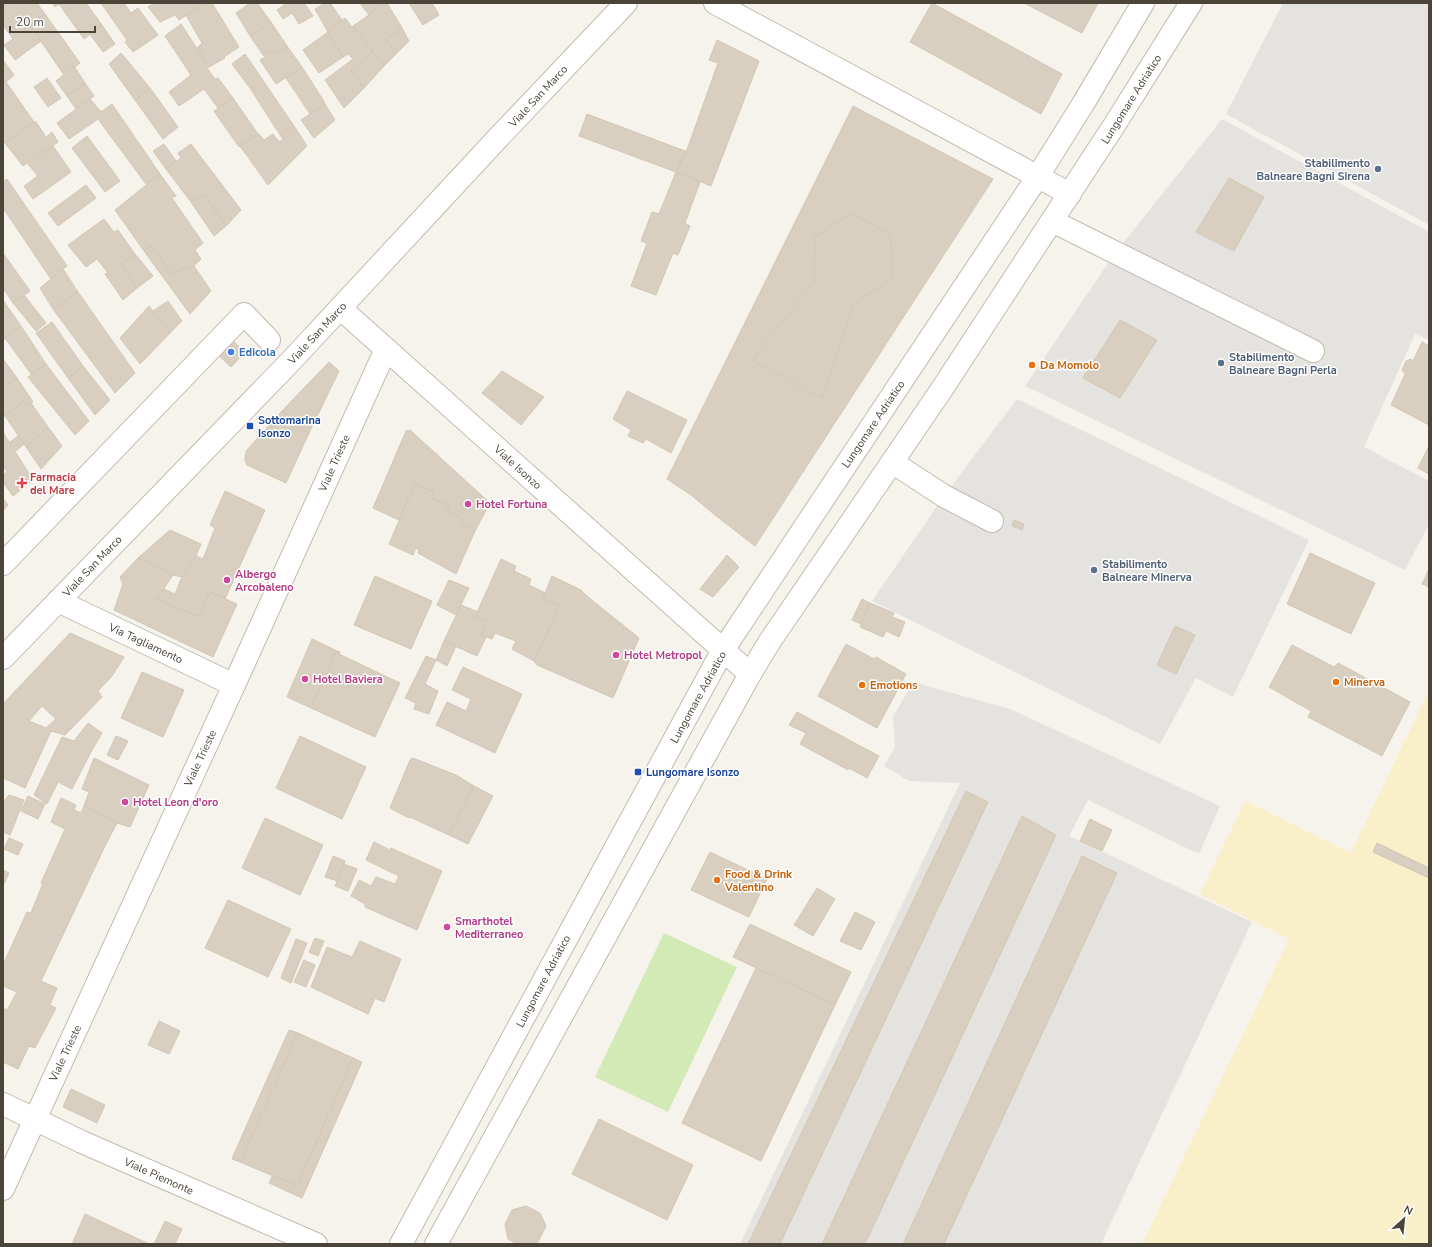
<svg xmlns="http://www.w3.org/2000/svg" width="1432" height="1247" font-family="'Nunito Sans',sans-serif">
  <rect width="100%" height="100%" fill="#f6f3ec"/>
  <!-- green -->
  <polygon fill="#d2eab5" points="664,933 737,967 668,1112 595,1077"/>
  <!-- sand -->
  <polygon fill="#f9efc9" points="1429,690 1429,1244 1142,1244 1289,939 1200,894 1245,801 1351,853"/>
  <!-- parking -->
  <g fill="#e5e3e0">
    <polygon points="1283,3 1429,3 1429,225 1226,114"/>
    <polygon points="1222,119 1429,232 1429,340 1415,334 1364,447 1429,481 1429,524 1405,570 1025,386 1115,253"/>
    <polygon points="1017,399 1309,540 1233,697 1196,678 1160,744 872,601 944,496"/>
    <polygon points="913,682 1010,709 1220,806 1199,854 1088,800 1069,836 1252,922 1101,1244 740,1244 960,783 909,781 884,766 895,747 893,717"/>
  </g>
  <!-- building -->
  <g fill="#d8cfc1" stroke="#d3c7b4" fill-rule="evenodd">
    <polygon points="3,3 37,3 45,14 18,34 5,13 3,14"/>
    <polygon points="52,3 86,3 102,25 84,39 59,4 55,7"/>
    <polygon points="101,3 124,3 131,13 138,8 158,35 133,52 125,42 127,40"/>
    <polygon points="155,3 201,3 202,5 179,20 175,15 160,22 148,7"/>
    <polygon points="204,3 212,3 239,47 224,57 225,58 209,67 197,48 202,43 186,15"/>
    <polygon points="250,3 257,3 271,22 250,36 236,13"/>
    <polygon points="287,3 304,3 313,16 299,24 292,13 283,19 277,10"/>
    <polygon points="325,3 330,3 342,20 328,32 315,9"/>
    <polygon points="360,3 383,3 369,15"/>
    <polygon points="383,3 387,3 402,28 386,39 396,54 384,66 353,26 369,15"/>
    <polygon points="409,3 432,3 439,15 423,25"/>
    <polygon points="932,3 1062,74 1041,114 910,42"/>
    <polygon points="1024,3 1098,3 1082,33"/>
    <polygon points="5,13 18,34 30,25 41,41 15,60 4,45 13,39 3,25 3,14"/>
    <polygon points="45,14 80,63 64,75 30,25"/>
    <polygon points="345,18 352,27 353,26 373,52 351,70 364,88 344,108 325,80 353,59 348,54 343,57 328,32"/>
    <polygon points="271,22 287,46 275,55 272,51 263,55 250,36"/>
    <polygon points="181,24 209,67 207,68 215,79 218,78 233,98 218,108 204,89 179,106 169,92 191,75 165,36"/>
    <polygon points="102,25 115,44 103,52 90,34"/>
    <polygon points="402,28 409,41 396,54 386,39"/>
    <polygon points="328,32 343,57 319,73 303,50"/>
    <polygon points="717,40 759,61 711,186 676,172 688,147 718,63 709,60"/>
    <polygon points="287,46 302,67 276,84 260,60 265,57 263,55 272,51 275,55"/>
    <polygon points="373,52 384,66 364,88 351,70"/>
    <polygon points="121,53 150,88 135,100 109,64"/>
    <polygon points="245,54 294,126 280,135 250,88 232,64"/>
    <polygon points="3,60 14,75 6,82 34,122 5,143 3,141"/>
    <polygon points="74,66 85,83 67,96 56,81"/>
    <polygon points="302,67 325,103 310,114 286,78"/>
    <polygon points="47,78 61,98 48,107 34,87"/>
    <polygon points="85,83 94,96 76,109 67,96"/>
    <polygon points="150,88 178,127 163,139 135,100"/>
    <polygon points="233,98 258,134 239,147 214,111"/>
    <polygon points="90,99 101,112 112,104 160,174 146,184 98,119 69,139 57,123"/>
    <polygon points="325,104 335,120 314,138 301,120"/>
    <polygon points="853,106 993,179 755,546 715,515 691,495 667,479"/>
    <polygon points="587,114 685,151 676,172 579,136"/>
    <polygon points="34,122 36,122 46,137 52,132 58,142 23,166 5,143"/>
    <polygon points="294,126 307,146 268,185 240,146 259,134 264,140 273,134 279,142 283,139 280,135"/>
    <polygon points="87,136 120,181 105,192 72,148"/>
    <polygon points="164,144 176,161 166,169 153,151"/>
    <polygon points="191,144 241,210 226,226 204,194 191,202 166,169 181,158 178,153"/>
    <polygon points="53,146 71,172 33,199 24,186 38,176 28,164"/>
    <polygon points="676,172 700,182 685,223 690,226 678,255 673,253 656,295 631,286 647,243 641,241 652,212 659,214"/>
    <polygon points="160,174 176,196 172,198 203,243 195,250 201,259 189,270 184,267 173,275 151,246 144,251 115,210"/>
    <polygon points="1229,178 1264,197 1234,251 1196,232"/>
    <polygon points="7,179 67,266 51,279 3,208 3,182"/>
    <polygon points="86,185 96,198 58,226 48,213"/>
    <polygon points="204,194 226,226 214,236 191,202"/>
    <polygon points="851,213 891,235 892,279 854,303 822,398 753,361 755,356 814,282 815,237"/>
    <polygon points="104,219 114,232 118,230 135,254 121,264 137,288 123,300 105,274 108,273 97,259 86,267 68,245"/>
    <polygon points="151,246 173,275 184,267 189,270 194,266 211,291 190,314 144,251"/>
    <polygon points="3,253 30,291 13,303 3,288"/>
    <polygon points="135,254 153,276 137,288 121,264"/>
    <polygon points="63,269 78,292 53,309 40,288"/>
    <polygon points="78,292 135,373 115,393 53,309"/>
    <polygon points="24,295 46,323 36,331 13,303"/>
    <polygon points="3,300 21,326 3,340"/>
    <polygon points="168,301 182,321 170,333 153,311"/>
    <polygon points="149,306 170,333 140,364 120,338"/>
    <polygon points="1120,320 1157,340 1120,398 1083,378"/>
    <polygon points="52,322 83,366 68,378 36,333"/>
    <polygon points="21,326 46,364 31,374 5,338"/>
    <polygon points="230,338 245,352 231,367 216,353"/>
    <polygon points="1422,342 1429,346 1429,425 1391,405 1405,374 1402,370 1406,361 1411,359 1413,361"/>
    <polygon points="3,359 17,378 3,388"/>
    <polygon points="329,362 339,371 309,433 288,423 291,416 281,412"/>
    <polygon points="46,364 89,421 75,435 28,377"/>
    <polygon points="83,366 110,400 95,415 68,378"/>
    <polygon points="502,371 544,397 521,425 482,393"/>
    <polygon points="17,378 33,402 28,405 24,401 5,416 3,414 3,388"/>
    <polygon points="627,391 687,420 671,453 646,439 643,443 628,436 631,430 613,419"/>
    <polygon points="24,401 28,405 31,403 48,427 26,447 5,416"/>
    <polygon points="281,412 291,416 288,423 309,433 286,483 247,465 245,460 245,455 247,450"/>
    <polygon points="48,427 62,446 41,469 26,447"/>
    <polygon points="410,430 490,503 475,531 460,523 462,518 447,511 450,507 431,497 433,492 415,483 399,520 373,508 406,431"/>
    <polygon points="3,432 33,480 13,496 3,482 3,475 7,472 3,465"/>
    <polygon points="18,436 24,444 16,451 10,442"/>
    <polygon points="1429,446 1429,474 1418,468"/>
    <polygon points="415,483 433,492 431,497 450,507 447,511 462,518 460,523 475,531 456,574 418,553 419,550 416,548 413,555 389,544"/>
    <polygon points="225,491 265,510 225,599 210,592 199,617 157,599 164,589 175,594 182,577 196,556 203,559 215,528 210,525"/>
    <polygon points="3,498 8,505 3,511"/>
    <polygon points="1014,520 1024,524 1022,530 1012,526"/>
    <polygon points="170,530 201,544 196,556 182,577 173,575 138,558"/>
    <polygon points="1310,553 1375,583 1351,634 1287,604"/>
    <polygon points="727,555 739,567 713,597 700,589"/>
    <polygon points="138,558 173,575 157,599 199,617 210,592 237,604 213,657 114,610 123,584 120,577"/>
    <polygon points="501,559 516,566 514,571 531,579 529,585 545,593 543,598 560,605 534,661 512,649 516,641 495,633 492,639 481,635 486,621 475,617"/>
    <polygon points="1429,569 1429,587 1422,584"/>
    <polygon points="375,576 432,601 411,649 354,625"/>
    <polygon points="552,576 581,590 588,597 639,638 613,698 537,665 534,661 560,605 543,598"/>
    <polygon points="449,580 469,588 456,615 437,605"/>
    <polygon points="862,599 870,603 861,624 852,620"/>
    <polygon points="870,603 894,613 892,617 905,622 899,637 886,631 883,637 860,627"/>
    <polygon points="461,605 478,612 475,617 486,621 481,635 486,637 477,656 444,641"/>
    <polygon points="1175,626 1195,635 1176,674 1157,665"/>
    <path d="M70,633L124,657L112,676L98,691L102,697L65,735L51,731L25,788L3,778V704ZM42,706L56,719L46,728L29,721Z"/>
    <polygon points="312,639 337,651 311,708 287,697"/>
    <polygon points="444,641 456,646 447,666 436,660"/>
    <polygon points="846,644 874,659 876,657 906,674 877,728 818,696"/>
    <polygon points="1292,645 1334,667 1338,663 1410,702 1382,756 1308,717 1311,711 1269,687"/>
    <polygon points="337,651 340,652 339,654 400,683 375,737 311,708"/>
    <polygon points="426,656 436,660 425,684 438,691 429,714 414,709 416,703 405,698"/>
    <polygon points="463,667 522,694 495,753 436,725 447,702 466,711 471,699 452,690"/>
    <polygon points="142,672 184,690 163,737 121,718"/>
    <polygon points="797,712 879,756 867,778 849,768 848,770 800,744 806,733 789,725"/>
    <polygon points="88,723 102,733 92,750 72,789 58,782 47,804 34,795 62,737 74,741"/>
    <polygon points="116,736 128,741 118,760 107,755"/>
    <polygon points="300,736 366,767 342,819 276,788"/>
    <polygon points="94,758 149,785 130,827 117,823 84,806 89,792 82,789"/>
    <polygon points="413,758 456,775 474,786 449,835 410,817 409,818 390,808 410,760"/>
    <polygon points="474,786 493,796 468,844 449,835"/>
    <polygon points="966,791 988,802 780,1244 748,1244"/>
    <polygon points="9,795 24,800 10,835 3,832 3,802"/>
    <polygon points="28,796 45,804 38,819 21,811"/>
    <polygon points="61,798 76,805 74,810 81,813 84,806 117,823 105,846 41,981 57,988 50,1005 56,1008 35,1048 29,1046 18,1069 3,1062 3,1008 7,1010 17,992 3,986 3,965 27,912 31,913 43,883 41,883 65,829 51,822"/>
    <polygon points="1022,816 1056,835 865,1244 822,1244"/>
    <polygon points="265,818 323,845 300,895 242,868"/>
    <polygon points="1090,819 1112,830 1102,851 1080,841"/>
    <polygon points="9,838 23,844 18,855 4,849"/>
    <polygon points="374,842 390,850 391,848 442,871 417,930 365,907 365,904 351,896 359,880 371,886 376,877 395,884 399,876 366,860"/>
    <polygon points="1377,843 1429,868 1429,878 1373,852"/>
    <polygon points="710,852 767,879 749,917 691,890"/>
    <polygon points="333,856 345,861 337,881 325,877"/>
    <polygon points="1082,856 1117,873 944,1244 903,1244"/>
    <polygon points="344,864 357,869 348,891 335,886"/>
    <polygon points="3,870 9,873 3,886"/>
    <polygon points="817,888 835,899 813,936 794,925"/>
    <polygon points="228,900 291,929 268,977 205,948"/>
    <polygon points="855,912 875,922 861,950 840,941"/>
    <polygon points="750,924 851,972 835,1005 733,957"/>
    <polygon points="315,938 324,941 318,956 309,952"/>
    <polygon points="296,939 307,943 291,983 281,978"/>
    <polygon points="360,941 401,959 384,1002 375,998 368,1014 311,987 327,947 352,957"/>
    <polygon points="304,960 315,965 306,987 294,982"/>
    <polygon points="756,968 835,1005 761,1161 682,1123"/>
    <polygon points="159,1021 180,1031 169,1054 148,1045"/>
    <polygon points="289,1030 298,1033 254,1133 245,1129"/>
    <polygon points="298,1033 353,1058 297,1186 240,1162"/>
    <polygon points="353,1058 362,1062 302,1198 269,1183 273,1175 297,1186"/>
    <polygon points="71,1089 105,1105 97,1123 63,1107"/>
    <polygon points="599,1119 693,1165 667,1220 572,1174"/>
    <polygon points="245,1129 254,1133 240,1162 232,1159"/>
    <polygon points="526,1206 540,1213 546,1226 538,1242 531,1244 517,1244 508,1239 505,1224 512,1210"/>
    <polygon points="85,1214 149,1244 72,1244"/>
    <polygon points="165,1221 182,1229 175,1244 154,1244"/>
  </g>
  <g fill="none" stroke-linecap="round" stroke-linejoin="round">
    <!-- minor casing -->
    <g stroke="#c2bbae" stroke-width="24">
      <g id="minor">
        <polyline points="715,3 1070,194"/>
        <polyline points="1052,221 1313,351"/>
        <polyline points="340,308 750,674"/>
        <polyline points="892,462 944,496 992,521"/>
        <polyline points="3,564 244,314 269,340"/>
        <polyline points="58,601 234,685"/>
        <polyline points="3,658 291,361 497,139 626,3"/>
        <polyline points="3,1104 82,1142 316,1244"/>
        <polyline points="3,1189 234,685 386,349"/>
        <polyline points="401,1244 699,694 723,650 1038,176 1083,104 1143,3"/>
        <polyline points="436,1244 750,674 770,641 942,389 1115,124 1191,3"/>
      </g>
    </g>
    <!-- minor -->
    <use href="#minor" stroke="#fff" stroke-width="22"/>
  </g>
  <!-- markers -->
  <g fill="#5c6f8a" stroke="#fff" stroke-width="1.5">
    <circle cx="1378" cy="169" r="4"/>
    <circle cx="1221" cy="363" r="4"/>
    <circle cx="1094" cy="570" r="4"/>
  </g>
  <circle fill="#3f7fe0" stroke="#fff" stroke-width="1.5" cx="231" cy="352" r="4"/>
  <g fill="#e8710a" stroke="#fff" stroke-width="1.5">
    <circle cx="1032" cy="365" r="4"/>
    <circle cx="1336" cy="682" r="4"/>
    <circle cx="862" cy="685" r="4"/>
    <circle cx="717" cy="880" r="4"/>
  </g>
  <g fill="#1a4fb4" stroke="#fff" stroke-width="1.5">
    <rect x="246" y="422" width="8" height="8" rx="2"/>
    <rect x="634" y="768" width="8" height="8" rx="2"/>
  </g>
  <path fill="#e0444e" stroke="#fff" stroke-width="1.5" d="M20 477h4v4h4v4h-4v4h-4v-4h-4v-4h4z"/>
  <g fill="#d1479c" stroke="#fff" stroke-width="1.5">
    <circle cx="468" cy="504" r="4"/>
    <circle cx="227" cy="580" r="4"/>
    <circle cx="616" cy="655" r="4"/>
    <circle cx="305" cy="679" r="4"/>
    <circle cx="125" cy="802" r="4"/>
    <circle cx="447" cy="927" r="4"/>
  </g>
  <g text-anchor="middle" stroke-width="3" stroke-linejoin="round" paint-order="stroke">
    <!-- street labels -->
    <g font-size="11" fill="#4b4439" stroke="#fff">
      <text transform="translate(538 96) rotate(-47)" y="4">Viale San Marco</text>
      <text transform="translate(1131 99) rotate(-58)" y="4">Lungomare Adriatico</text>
      <text transform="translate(317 333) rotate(-47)" y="4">Viale San Marco</text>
      <text transform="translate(873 424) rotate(-56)" y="4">Lungomare Adriatico</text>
      <text transform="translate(334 463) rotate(-66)" y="4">Viale Trieste</text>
      <text transform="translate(518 467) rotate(42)" y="4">Viale Isonzo</text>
      <text transform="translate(92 566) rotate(-46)" y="4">Viale San Marco</text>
      <text transform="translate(146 643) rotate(25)" y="4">Via Tagliamento</text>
      <text transform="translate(698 697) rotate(-61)" y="4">Lungomare Adriatico</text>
      <text transform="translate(200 758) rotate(-65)" y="4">Viale Trieste</text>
      <text transform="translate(543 981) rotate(-62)" y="4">Lungomare Adriatico</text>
      <text transform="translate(65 1053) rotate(-65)" y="4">Viale Trieste</text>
      <text transform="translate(159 1176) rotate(24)" y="4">Viale Piemonte</text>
    </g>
    <!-- service labels -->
    <g font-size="11" font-weight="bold" fill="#4e5e75" stroke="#fff" text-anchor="start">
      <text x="1370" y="167" text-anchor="end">Stabilimento<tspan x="1370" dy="13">Balneare Bagni Sirena</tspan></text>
      <text x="1229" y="361">Stabilimento<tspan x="1229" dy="13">Balneare Bagni Perla</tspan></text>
      <text x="1102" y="568">Stabilimento<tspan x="1102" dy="13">Balneare Minerva</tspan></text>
    </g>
    <!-- shop labels -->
    <g font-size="11" font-weight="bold" fill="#366cbe" stroke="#fff" text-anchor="start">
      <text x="239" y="356">Edicola</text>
    </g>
    <!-- food labels -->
    <g font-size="11" font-weight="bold" fill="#c56008" stroke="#fff" text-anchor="start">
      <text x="1040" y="369">Da Momolo</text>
      <text x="1344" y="686">Minerva</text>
      <text x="870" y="689">Emotions</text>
      <text x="725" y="878">Food &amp; Drink<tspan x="725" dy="13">Valentino</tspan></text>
    </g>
    <!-- transit labels -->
    <g font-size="11" font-weight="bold" fill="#164399" stroke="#fff" text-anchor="start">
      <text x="258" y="424">Sottomarina<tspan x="258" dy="13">Isonzo</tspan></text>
      <text x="646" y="776">Lungomare Isonzo</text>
    </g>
    <!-- health labels -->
    <g font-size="11" font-weight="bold" fill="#be3a42" stroke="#fff" text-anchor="start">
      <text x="30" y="481">Farmacia<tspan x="30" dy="13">del Mare</tspan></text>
    </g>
    <!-- hotel labels -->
    <g font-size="11" font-weight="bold" fill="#b23c85" stroke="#fff" text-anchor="start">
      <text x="476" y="508">Hotel Fortuna</text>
      <text x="235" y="578">Albergo<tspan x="235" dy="13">Arcobaleno</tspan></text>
      <text x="624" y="659">Hotel Metropol</text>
      <text x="313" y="683">Hotel Baviera</text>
      <text x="133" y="806">Hotel Leon d'oro</text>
      <text x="455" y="925">Smarthotel<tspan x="455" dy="13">Mediterraneo</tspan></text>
    </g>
  </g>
  <!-- border -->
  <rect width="1432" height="1247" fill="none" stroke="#4b4439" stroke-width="8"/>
  <!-- north arrow -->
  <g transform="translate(1404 1219) rotate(27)" stroke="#ffffff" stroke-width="3" paint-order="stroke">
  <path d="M0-3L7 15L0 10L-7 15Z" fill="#4b4439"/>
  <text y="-6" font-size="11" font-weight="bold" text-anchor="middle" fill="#4b4439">N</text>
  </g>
  <!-- scale -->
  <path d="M10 26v6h85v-6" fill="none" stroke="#4b4439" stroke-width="2"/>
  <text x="16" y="26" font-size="12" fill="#4b4439" stroke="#ffffff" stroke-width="3" paint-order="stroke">20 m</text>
</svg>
